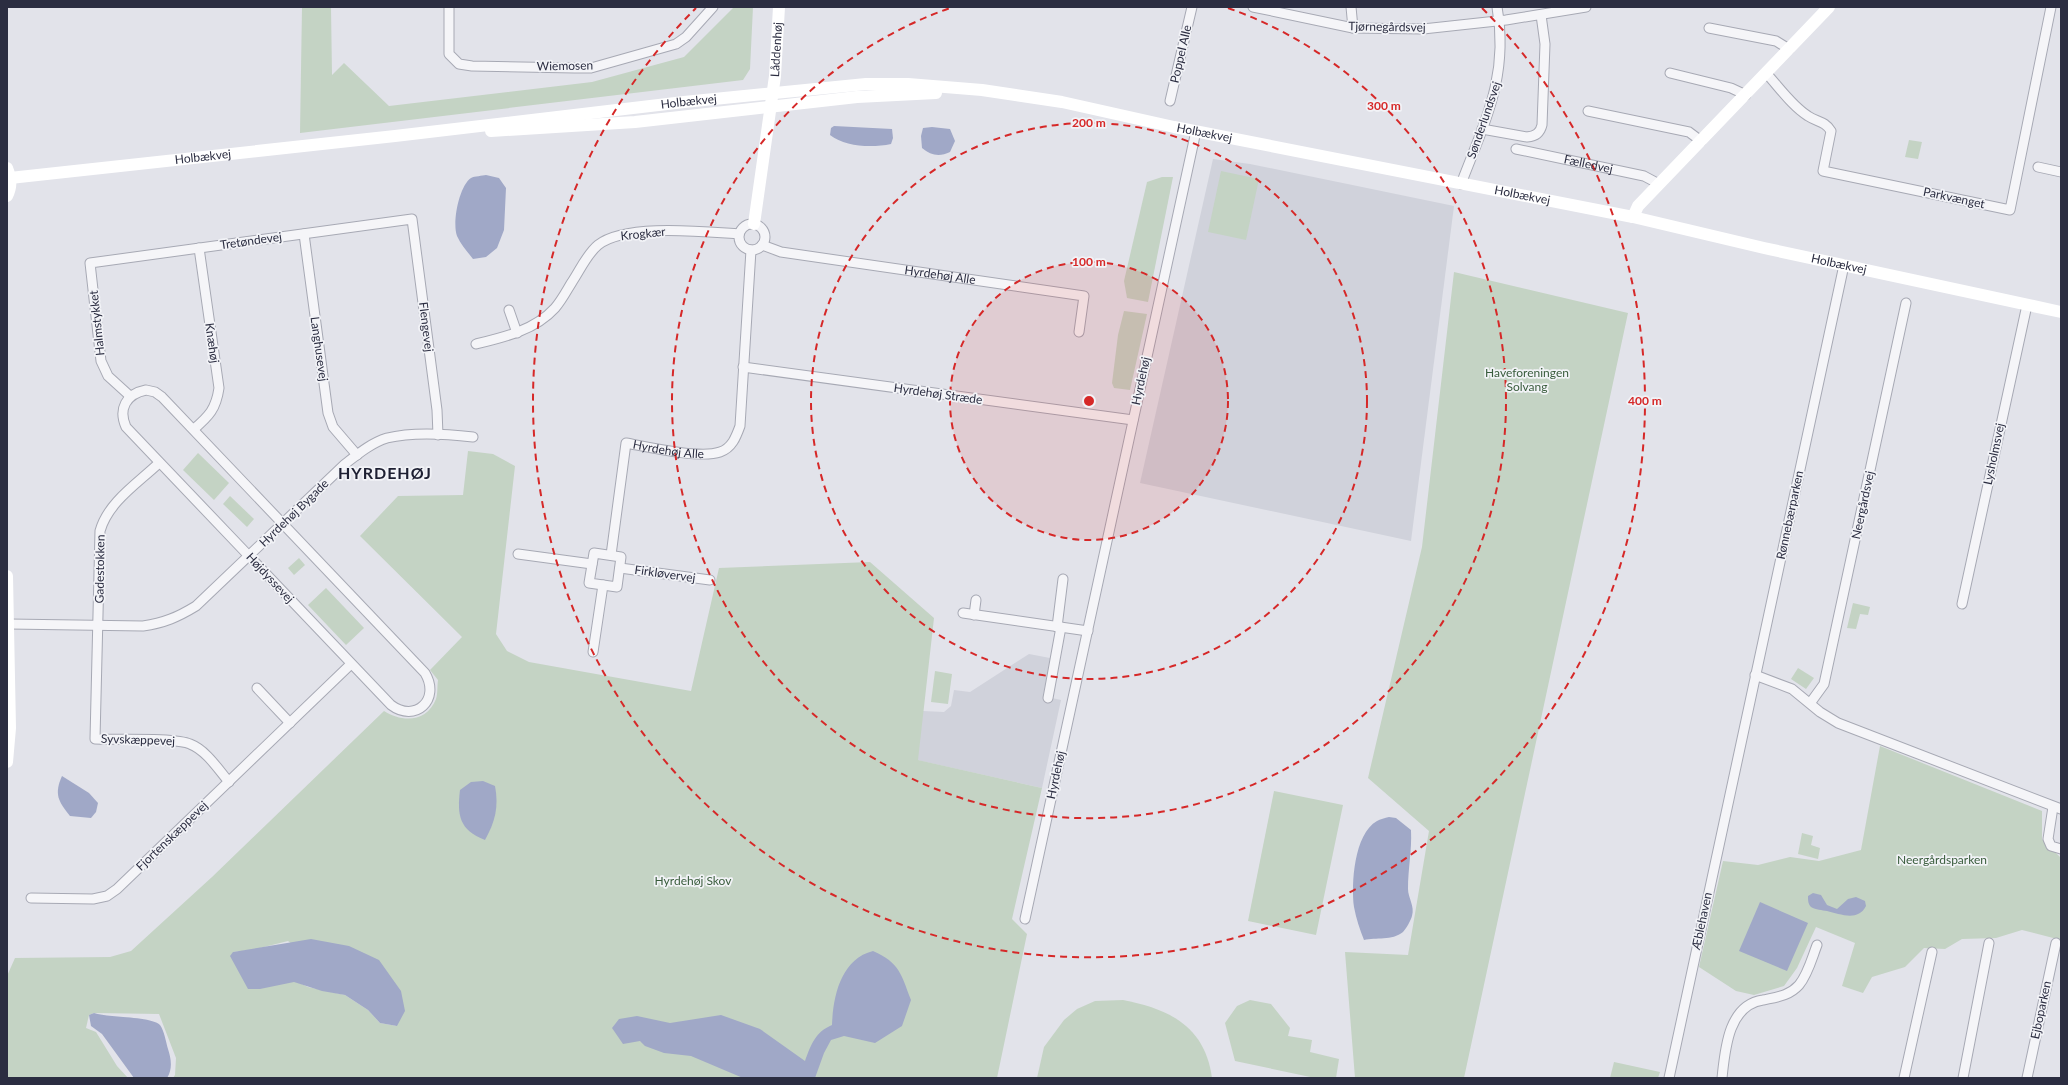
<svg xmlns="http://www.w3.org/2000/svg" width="2068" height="1085" font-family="Lato,sans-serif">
  <rect width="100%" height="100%" fill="#e2e3ea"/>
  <!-- built -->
  <g fill="#d0d2db">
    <polygon points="1213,159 1250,164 1454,206 1411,541 1140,483"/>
    <polygon points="1029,654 1050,658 1043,696 1061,700 1042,788 917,760 923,711 944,712 951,706 954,690 970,692"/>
  </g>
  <!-- green -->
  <g fill="#c4d3c4" fill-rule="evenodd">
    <polygon points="302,7 331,7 332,75 344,63 389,106 592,82 684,57 734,7 753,7 750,69 743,80 300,133"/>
    <polygon points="1909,140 1922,142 1918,159 1905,157"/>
    <polygon points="1221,171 1259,179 1246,240 1208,232"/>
    <polygon points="1162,177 1173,177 1148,302 1127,298 1124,281 1147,182"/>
    <polygon points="1454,272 1628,313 1464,1078 1355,1078 1345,952 1408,955 1429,831 1368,778 1422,547"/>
    <polygon points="1124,311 1147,314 1130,390 1114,388 1112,383 1118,335"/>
    <path d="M468,451L493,454L515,466L496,634L507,651L529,662L691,691L719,568L870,562L934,618L918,760L1042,788L1012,919L1027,934L997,1078H173L175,1075L176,1058L159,1014L94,1013L89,1015L86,1028L96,1032L117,1066L128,1078H7V976L15,958L110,957L131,951L212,877L384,711C403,723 427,722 436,699C438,693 437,686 438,680L430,670L462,637L360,536L398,496L463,495ZM288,941L397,1026L380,1023L368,1010L345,995L308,987L233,952L252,950Z"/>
    <polygon points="198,453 229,483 214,500 183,470"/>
    <polygon points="230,496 254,519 247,527 223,504"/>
    <polygon points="299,558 305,565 294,575 288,568"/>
    <polygon points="326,588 364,628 346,645 308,605"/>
    <polygon points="1853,603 1870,607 1868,615 1860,614 1856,629 1847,628"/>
    <polygon points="1798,668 1814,678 1806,689 1791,679"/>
    <polygon points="935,671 952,674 948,704 931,702"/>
    <polygon points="1880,746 2042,811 2042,839 2061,858 2061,940 2022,930 1996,938 1962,939 1945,949 1924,948 1905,967 1872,977 1863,993 1842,986 1855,943 1816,927 1797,968 1784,986 1754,995 1736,991 1699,967 1723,861 1758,865 1790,857 1819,861 1861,850"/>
    <polygon points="1274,791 1343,805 1316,935 1248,921"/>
    <polygon points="1802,833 1813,836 1811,845 1820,848 1818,859 1798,854"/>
    <path d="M1123,1000C1169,1009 1205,1026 1212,1078H1037L1044,1047L1064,1020L1077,1009L1095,1001Z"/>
    <polygon points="1250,1000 1271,1004 1290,1028 1288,1036 1312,1040 1310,1052 1339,1059 1336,1078 1315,1078 1235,1061 1225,1023 1237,1006"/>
    <polygon points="1614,1062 1660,1072 1658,1078 1610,1078"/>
  </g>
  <!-- water -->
  <g fill="#a0a8c7">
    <path d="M834,126L892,129L893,138L891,144C872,148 845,147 830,135L831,128Z"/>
    <path d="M932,127L950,129L955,141L950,152C940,157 931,156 922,148L921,136L923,128Z"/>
    <path d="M486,175L499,178L506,188L504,230L497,248L486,257L473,259C467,251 461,245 457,236C452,223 459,186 471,178C475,176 482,176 486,175Z"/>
    <path d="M62,776L89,793L98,803L96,812L91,818L70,816C58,801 54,794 62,776Z"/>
    <path d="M483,781L495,786C499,807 495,822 485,840C459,830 457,815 460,790L471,782Z"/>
    <path d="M1389,817L1396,818L1411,830C1412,851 1408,868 1408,889C1408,898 1415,906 1412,916C1411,920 1406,929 1403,932C1392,941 1376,937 1364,940C1360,930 1356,918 1354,907C1351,884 1354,834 1377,821C1380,819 1385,818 1389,817Z"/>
    <path d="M1813,893L1821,895L1827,905L1837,909L1848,899L1856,897L1865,901L1866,906C1858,922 1840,914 1827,911C1822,910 1816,910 1811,907C1808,904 1808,900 1808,896Z"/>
    <polygon points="1760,902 1808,923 1787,971 1739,951"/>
    <polygon points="311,939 349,946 379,960 401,991 405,1011 397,1026 380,1023 368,1010 345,995 322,991 294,982 260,989 248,989 230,956 233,952"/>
    <path d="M873,951C900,963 901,974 911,1000L902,1026L875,1043L844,1036L831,1040L824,1053L815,1078H743L691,1056L664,1053L645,1046L640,1041L623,1044L612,1028L619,1019L637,1016L670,1023L721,1015L760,1029L805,1061C811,1045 815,1032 832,1025C833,996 841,959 873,951Z"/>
    <path d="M94,1013C110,1018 151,1016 160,1025C164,1030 166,1042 168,1049C171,1058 173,1069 167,1078H134L102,1034L91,1026L89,1015Z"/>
  </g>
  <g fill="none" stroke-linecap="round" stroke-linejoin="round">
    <!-- street casing -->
    <g stroke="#a7a9b4" stroke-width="11">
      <g id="street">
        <polyline points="449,7 449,54 459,64 472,66 575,68 591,68 676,44 686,37 713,7"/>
        <polyline points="1253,7 1353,28 1423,29 1506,20 1586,7"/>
        <polyline points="1351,7 1353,28"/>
        <polyline points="1709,28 1776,41 1789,49"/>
        <polyline points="1670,73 1731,88 1746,95"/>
        <path d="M1766,73C1779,87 1792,106 1808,116C1817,122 1825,121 1831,131L1823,171L2010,210L2051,7"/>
        <polyline points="1170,101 1192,7"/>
        <polyline points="1588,111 1689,132 1701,141"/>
        <path d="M1482,129L1527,137C1536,136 1540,133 1542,125L1545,44L1541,15"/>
        <path id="s1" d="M1516,149L1644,176L1659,184"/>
        <polyline points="2038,167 2061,172"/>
        <path d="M1461,184C1485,121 1509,76 1497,7"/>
        <circle cx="752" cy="237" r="13"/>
        <polyline points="304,234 328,413 333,427 357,455"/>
        <path id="s2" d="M762,245L781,252L1084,296L1079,332"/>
        <polyline points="509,310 517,333"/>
        <path d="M476,344C505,337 535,330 555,308C562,300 567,290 572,282C580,270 587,254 598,245C625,223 706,232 739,234"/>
        <polyline points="743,367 1133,420"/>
        <path d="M146,390L155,392L162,397L425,673C441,700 415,723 391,705L126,427C118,409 126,394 146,390Z"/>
        <polyline points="130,396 108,376 101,361 90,263 412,219 437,410 438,435"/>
        <path d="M194,429C209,416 216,409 219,388L199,248"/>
        <path d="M159,463C138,483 108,502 100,531L95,739C115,740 175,737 190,744C206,750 218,769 229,782"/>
        <polygon points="594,553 621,557 617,587 589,583"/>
        <polyline points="518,554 592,564"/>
        <path id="s3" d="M611,555L626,443C648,447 700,459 720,452C732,448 736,437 740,426L751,250"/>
        <polyline points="620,568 710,580"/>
        <polyline points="1962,604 2027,305"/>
        <polyline points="963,613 1088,631"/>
        <polyline points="974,615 976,600"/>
        <path d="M9,624L143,626C164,623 178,617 196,606L345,464C358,454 371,443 387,438C411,432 448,434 473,437"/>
        <polyline points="1057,627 1063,579"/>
        <polyline points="593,652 603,585"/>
        <polyline points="1755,675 1792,689 1820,712 1838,723 2061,809"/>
        <polyline points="257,688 290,723"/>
        <polyline points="1048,698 1061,627"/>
        <polyline points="1811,702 1824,684 1906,303"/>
        <polyline points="2053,807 2048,839 2051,846 2061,849"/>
        <polyline points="31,898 93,899 107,896 117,889 351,664"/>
        <polyline points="1025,919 1196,131"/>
        <polyline points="1669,1078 1844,265"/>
        <path d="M1722,1078C1725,1050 1728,1005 1763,1000C1777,997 1789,996 1799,985C1808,974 1812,958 1817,945"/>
        <polyline points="1904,1078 1932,952"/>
        <polyline points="1963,1078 1989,943"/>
        <polyline points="2027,1078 2056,943"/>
      </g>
    </g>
    <!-- street -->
    <use href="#street" stroke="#f5f5f8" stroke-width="9"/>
    <!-- secondary -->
    <g stroke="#fff" stroke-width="12">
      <polyline points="491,131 635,122 857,97 936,93"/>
      <path d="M7,168C11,178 12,186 7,196"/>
      <path id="s4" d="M10,178L395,136L684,102L866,84H908L982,90L1062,102L1174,127L1633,217L1764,248L2061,312"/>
      <polyline points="1633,217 1638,206 1829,7"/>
      <path id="s5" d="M754,224L775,76L779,7"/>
      <polyline points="7,576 10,728 7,762"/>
    </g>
  </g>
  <!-- distance rings -->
  <circle cx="1089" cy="401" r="139" fill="#d62828" fill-opacity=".12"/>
  <g fill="none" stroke="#d62828" stroke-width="2" stroke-dasharray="7 5">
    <circle cx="1089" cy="401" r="139"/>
    <circle cx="1089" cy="401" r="278"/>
    <path d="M1228 8A417 417 0 1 1 950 8"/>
    <path d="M1482 8A556 556 0 1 1 696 8"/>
  </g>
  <g text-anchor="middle" stroke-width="3.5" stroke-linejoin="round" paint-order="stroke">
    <!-- street labels -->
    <g font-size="12" fill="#2b2d41" stroke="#f2f3f7">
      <text transform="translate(1387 27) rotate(1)" y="4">Tjørnegårdsvej</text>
      <text dy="4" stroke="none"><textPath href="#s5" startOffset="176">Låddenhøj</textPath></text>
      <text transform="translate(1181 54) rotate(-77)" y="4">Poppel Alle</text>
      <text transform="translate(565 66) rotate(-1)" y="4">Wiemosen</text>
      <text dy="4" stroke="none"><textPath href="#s4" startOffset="683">Holbækvej</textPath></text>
      <text transform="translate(1484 120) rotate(-71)" y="4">Sønderlundsvej</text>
      <text dy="4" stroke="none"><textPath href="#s4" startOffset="1204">Holbækvej</textPath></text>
      <text dy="4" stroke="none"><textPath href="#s4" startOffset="194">Holbækvej</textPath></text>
      <text dy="4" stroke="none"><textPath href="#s1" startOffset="74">Fælledvej</textPath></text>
      <text dy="4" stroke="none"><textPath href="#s4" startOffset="1528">Holbækvej</textPath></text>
      <text transform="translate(1954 198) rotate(12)" y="4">Parkvænget</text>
      <text transform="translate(643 234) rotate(-6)" y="4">Krogkær</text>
      <text transform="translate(251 241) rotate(-8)" y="4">Tretøndevej</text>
      <text dy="4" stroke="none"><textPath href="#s4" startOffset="1852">Holbækvej</textPath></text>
      <text dy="4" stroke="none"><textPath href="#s2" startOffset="181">Hyrdehøj Alle</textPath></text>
      <text transform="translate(97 323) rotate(-96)" y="4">Halmstykket</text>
      <text transform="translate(426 327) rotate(83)" y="4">Flengevej</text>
      <text transform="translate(212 343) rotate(82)" y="4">Knæhøj</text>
      <text transform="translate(319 349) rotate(82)" y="4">Langhusevej</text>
      <text transform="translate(1141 381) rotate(-78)" y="4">Hyrdehøj</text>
      <text transform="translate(938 394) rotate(8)" y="4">Hyrdehøj Stræde</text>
      <text dy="4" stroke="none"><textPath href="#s3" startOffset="156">Hyrdehøj Alle</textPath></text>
      <text transform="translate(1994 454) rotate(-78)" y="4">Lysholmsvej</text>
      <text transform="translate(1863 505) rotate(-78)" y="4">Neergårdsvej</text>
      <text transform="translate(294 513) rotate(-44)" y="4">Hyrdehøj Bygade</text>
      <text transform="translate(1790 515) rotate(-78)" y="4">Rønnebærparken</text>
      <text transform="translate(100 569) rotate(-89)" y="4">Gadestokken</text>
      <text transform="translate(665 574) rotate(8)" y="4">Firkløvervej</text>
      <text transform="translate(270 578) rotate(47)" y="4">Højdyssevej</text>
      <text transform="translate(138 740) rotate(2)" y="4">Syvskæppevej</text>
      <text transform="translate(1056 775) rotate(-78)" y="4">Hyrdehøj</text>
      <text transform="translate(172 836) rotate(-44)" y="4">Fjortenskæppevej</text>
      <text transform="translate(1702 921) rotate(-78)" y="4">Æblehaven</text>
      <text transform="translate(2041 1010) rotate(-78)" y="4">Ejboparken</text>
    </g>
    <!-- park labels -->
    <g font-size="12" fill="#395c3c" stroke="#f2f3f7">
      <text x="1527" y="377">Haveforeningen<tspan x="1527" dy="14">Solvang</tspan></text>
      <text x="1942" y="864">Neergårdsparken</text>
      <text x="693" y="885">Hyrdehøj Skov</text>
    </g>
    <!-- district labels -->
    <g font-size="16" font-weight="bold" letter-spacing="1" fill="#1d1f32" stroke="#f2f3f7">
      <text x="385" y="479">HYRDEHØJ</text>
    </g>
  </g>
  <circle cx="1089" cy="401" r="6" fill="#d62828" stroke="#f2f3f7" stroke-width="2"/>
  <g font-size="12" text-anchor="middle" font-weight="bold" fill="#d62828" stroke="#f2f3f7" stroke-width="3.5" stroke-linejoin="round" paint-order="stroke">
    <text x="1384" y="110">300 m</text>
    <text x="1089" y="127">200 m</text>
    <text x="1089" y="266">100 m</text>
    <text x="1645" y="405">400 m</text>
  </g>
  <!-- border -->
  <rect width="2068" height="1085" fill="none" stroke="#2b2d41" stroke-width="16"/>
</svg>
